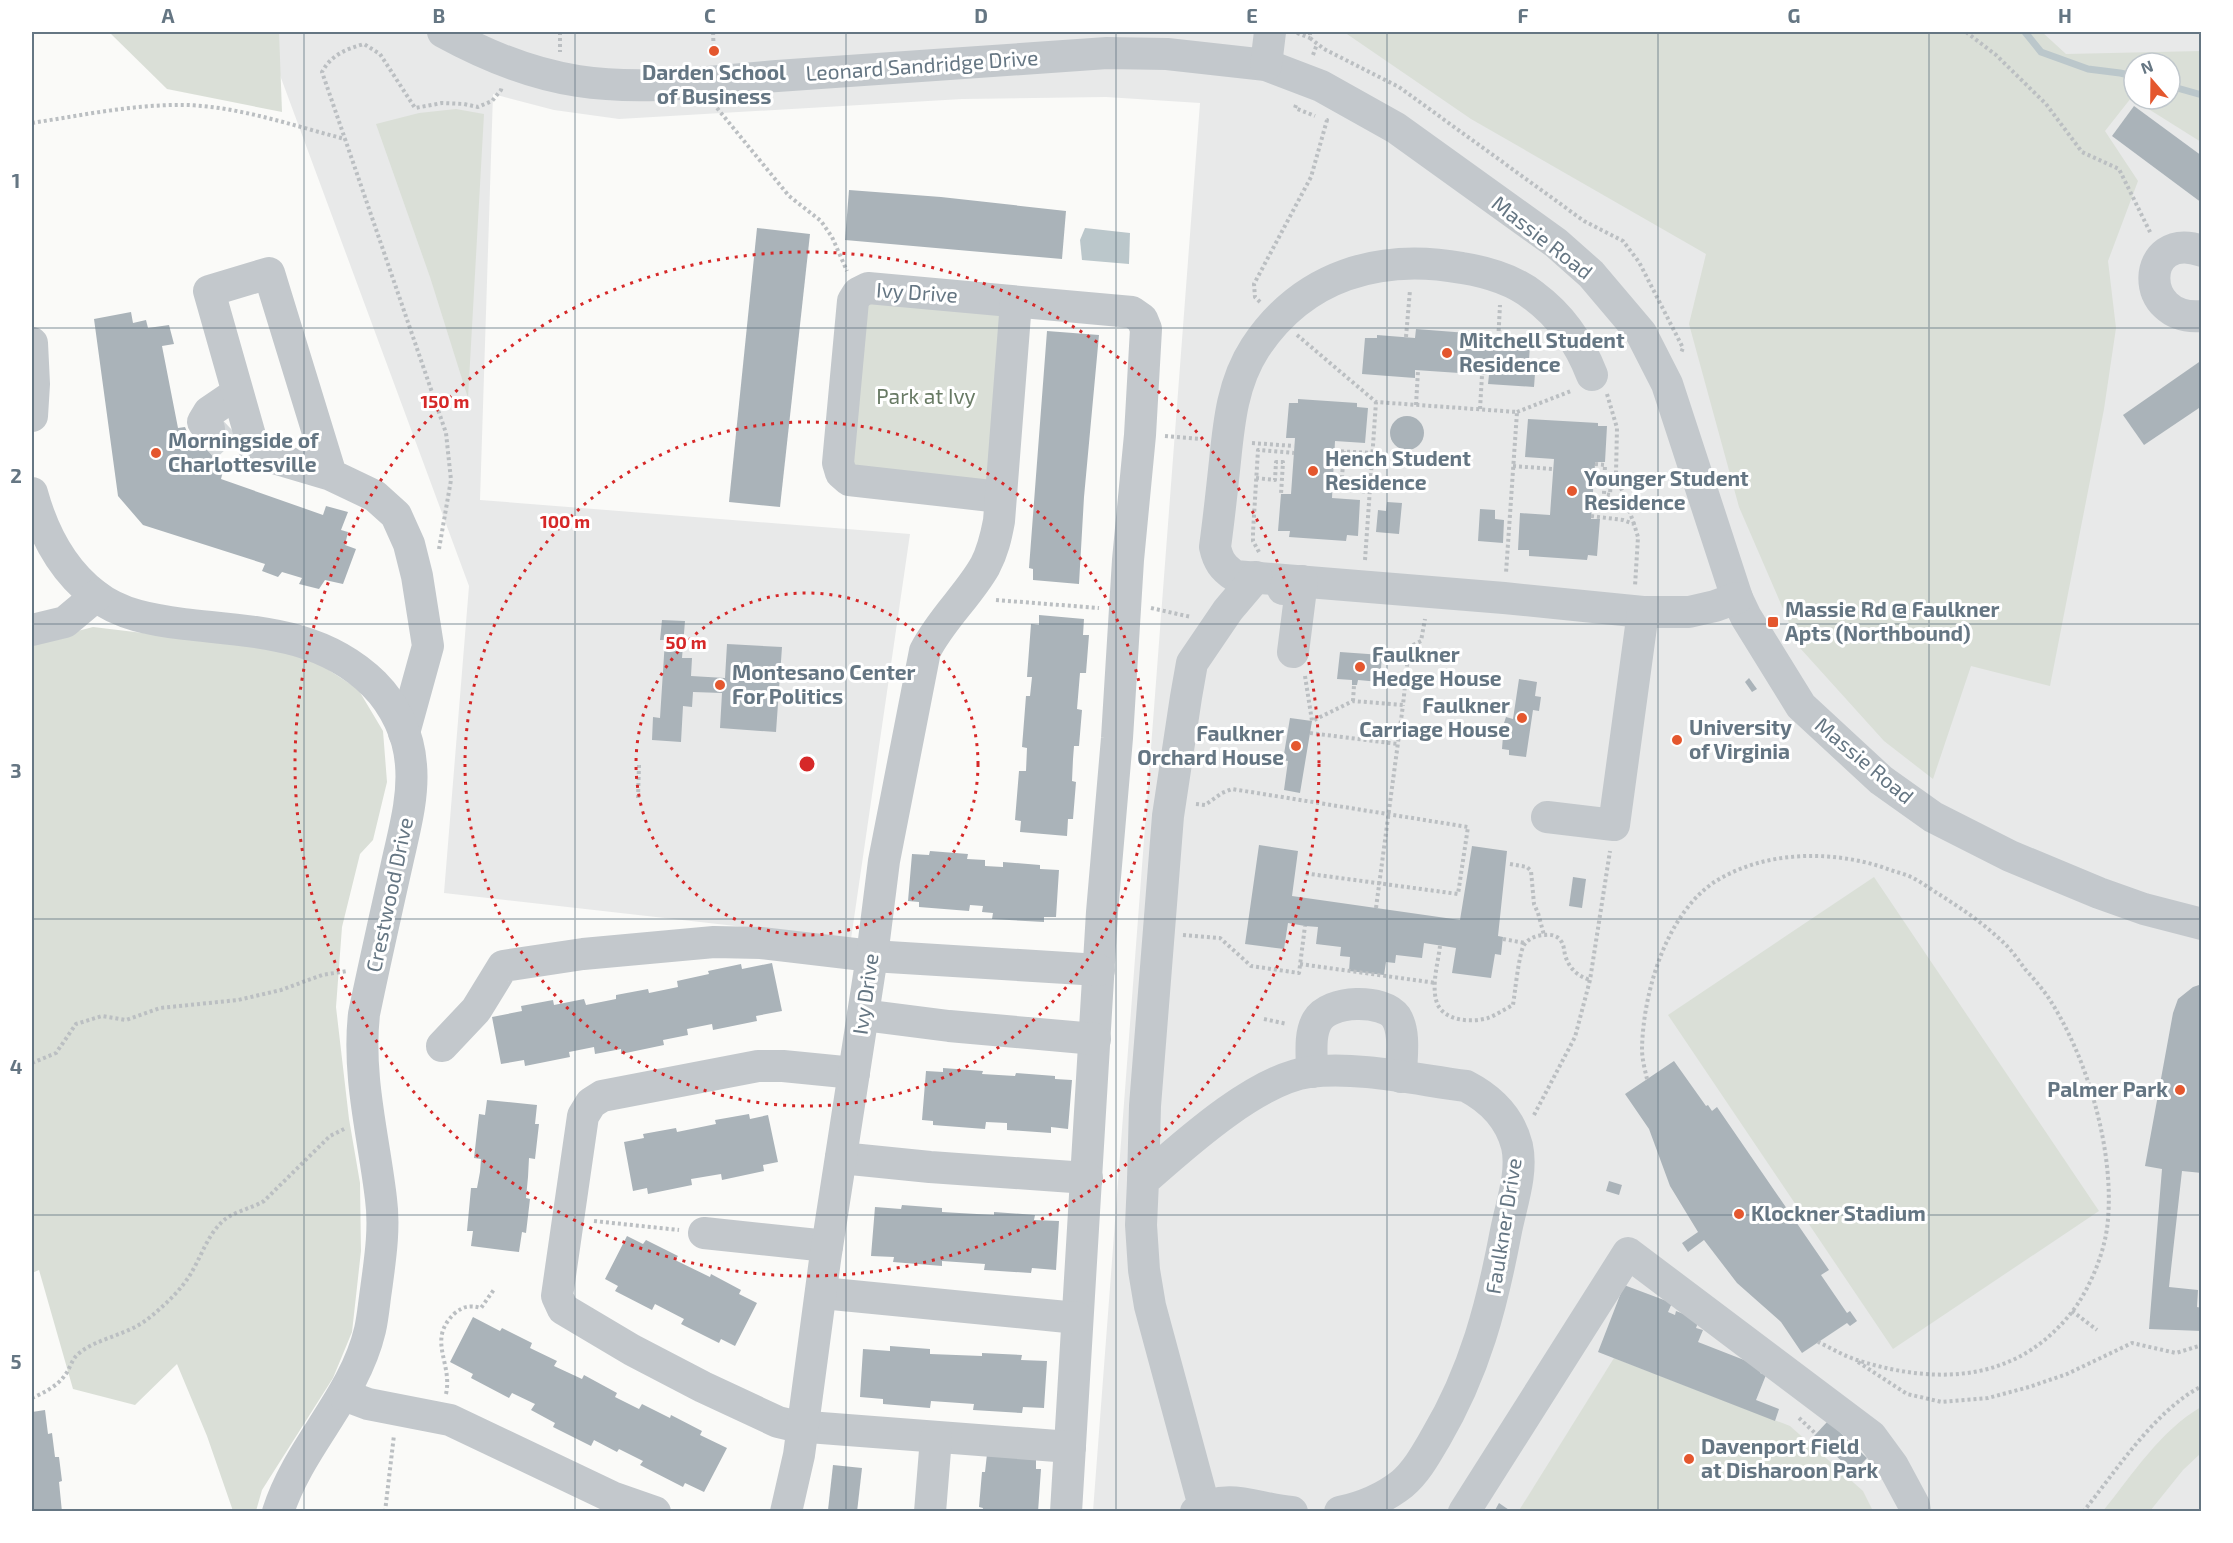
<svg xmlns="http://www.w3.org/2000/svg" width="2233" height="1543" font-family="'Exo 2',sans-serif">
  <rect width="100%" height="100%" fill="#fafaf8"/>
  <!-- built -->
  <path fill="#e8e9e9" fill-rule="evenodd" d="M264,32H2201V1511H1093L1200,103L1106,97L962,99L619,119L554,110L493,94L480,500L910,534L851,939L444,893L469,586ZM2134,63H2170V99H2134Z"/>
  <!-- green -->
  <g fill="#dadfd7" fill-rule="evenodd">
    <polygon points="109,32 279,32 282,112 167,89"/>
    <path d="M1344,32H2042L2066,54L2201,51V142L2131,98L2105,131L2138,181L2108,261L2116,328L2104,409L2050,686L1971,666L1933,779L1884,741L1800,648L1739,507L1689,324L1706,254L1471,119ZM2134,63H2170V99H2134Z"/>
    <polygon points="456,109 484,114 468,398 430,277 376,124 419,113"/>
    <polygon points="869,294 1006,307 996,491 843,471"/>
    <polygon points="93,627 301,652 358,689 383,731 387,782 373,840 360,854 342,927 336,1007 349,1119 360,1183 361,1251 352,1332 333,1378 262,1490 256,1511 233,1511 207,1436 177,1364 135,1405 73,1389 39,1270 32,1273 32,638 43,640"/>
    <polygon points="1874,877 2099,1211 1893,1349 1668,1015"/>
    <polygon points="1614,1358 1790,1426 1863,1491 1873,1511 1518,1512"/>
    <path d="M2201,1407V1453L2183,1470L2150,1511H2103C2133,1474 2160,1431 2201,1407Z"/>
  </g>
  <!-- water -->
  <polygon fill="#bbc7cb" points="1085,228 1130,233 1129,264 1082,260 1080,240"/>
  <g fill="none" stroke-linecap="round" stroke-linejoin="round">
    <!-- stream -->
    <g stroke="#bbc7cb" stroke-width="7">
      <polyline points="2025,32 2041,52 2088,69 2120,73 2134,76"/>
      <polyline points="2170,86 2202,95"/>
    </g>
  </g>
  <!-- building -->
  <g fill="#aab3b9">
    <polygon points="2134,106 2202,156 2202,203 2112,136"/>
    <polygon points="849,190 941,197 1066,211 1062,259 845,240"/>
    <polygon points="757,228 810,234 780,507 729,502"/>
    <polygon points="131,312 133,323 146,320 148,328 169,325 174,344 162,346 178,428 185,427 192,444 219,420 236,439 209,463 212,467 223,471 221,479 323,515 326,506 348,512 341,530 348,532 345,545 356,549 343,584 325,580 319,589 299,584 302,578 282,572 278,577 262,571 265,564 143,525 118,496 94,319"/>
    <polygon points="1416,329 1493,335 1492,343 1530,345 1529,360 1536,360 1534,387 1488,384 1489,375 1415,370 1415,378 1362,374 1365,338 1377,338 1377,335 1415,338"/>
    <polygon points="1047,331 1099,335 1084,497 1079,584 1033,580 1033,569 1029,568"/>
    <polygon points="2202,360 2202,406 2144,445 2123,415"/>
    <polygon points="1298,399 1357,403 1357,407 1368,408 1365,443 1335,441 1332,498 1360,500 1358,536 1347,535 1346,541 1289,537 1290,531 1278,531 1281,494 1291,494 1295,438 1286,438 1289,403 1298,403"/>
    <circle cx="1407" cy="433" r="17"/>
    <polygon points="1528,419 1598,423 1598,426 1607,426 1605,462 1595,462 1595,464 1591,519 1600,519 1597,556 1588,555 1587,560 1529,556 1529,550 1518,550 1520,513 1550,515 1554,459 1525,457"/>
    <polygon points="1387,502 1402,503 1399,534 1376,532 1378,510 1386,511"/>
    <polygon points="1480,509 1495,510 1495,519 1504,520 1503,543 1478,541"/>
    <polygon points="1039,615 1084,619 1083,635 1089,635 1086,673 1080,673 1077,709 1082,710 1079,746 1074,746 1073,759 1072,781 1076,782 1073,819 1068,819 1067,836 1020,832 1021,821 1015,820 1019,771 1026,771 1027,748 1022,747 1026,696 1030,696 1032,677 1027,677 1031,624 1039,625"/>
    <polygon points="662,620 685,621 682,658 692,658 691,676 725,678 727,644 782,647 776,732 720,728 722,693 693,692 692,707 683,706 681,742 652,740 653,717 660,718 665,640 660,640"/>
    <polygon points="1340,652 1382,655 1380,682 1358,680 1357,685 1352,685 1352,680 1337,679"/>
    <polygon points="1749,678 1757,689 1752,692 1745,682"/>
    <polygon points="1519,679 1537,682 1535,696 1541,697 1539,711 1533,710 1526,757 1509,755 1509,750 1502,749 1504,723 1506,717 1513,719"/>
    <polygon points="1290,718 1312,721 1300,793 1284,790 1288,761 1283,760"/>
    <polygon points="1259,845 1298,851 1292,896 1460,920 1472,846 1507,851 1498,936 1503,937 1501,955 1495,954 1491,978 1452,973 1456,948 1424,943 1422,958 1396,955 1395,963 1386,962 1384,975 1349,971 1350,957 1340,956 1341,947 1316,944 1318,927 1305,926 1288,923 1284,949 1245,944"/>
    <polygon points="930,851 968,854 967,859 985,860 985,866 1003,867 1003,862 1040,865 1040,869 1059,870 1056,917 1044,917 1044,922 992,919 993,913 982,912 983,906 970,905 969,911 919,907 919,902 908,901 912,854 929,855"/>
    <polygon points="1573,877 1586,879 1582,908 1569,906"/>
    <polygon points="772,963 782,1011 756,1016 757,1021 713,1030 712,1024 687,1029 688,1035 663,1040 664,1045 621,1054 621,1049 595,1054 594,1047 569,1052 570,1057 525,1066 524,1060 501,1064 492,1017 522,1011 521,1006 553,1000 554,1005 584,999 586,1005 616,999 616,995 648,989 649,993 678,987 677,981 709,974 708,971 741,964 742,969"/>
    <polygon points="2202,984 2202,1173 2182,1171 2169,1287 2198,1290 2197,1307 2202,1308 2202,1331 2149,1329 2162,1169 2145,1166 2173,1013 2178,999 2193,987"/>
    <polygon points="1674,1061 1706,1106 1708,1105 1712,1111 1717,1107 1829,1270 1821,1275 1847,1313 1850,1311 1857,1321 1850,1326 1847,1323 1802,1353 1781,1322 1737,1283 1704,1240 1688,1252 1682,1243 1698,1232 1670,1186 1649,1129 1625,1094"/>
    <polygon points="943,1068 983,1071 982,1074 1015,1076 1016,1073 1055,1076 1055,1079 1072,1080 1068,1129 1051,1127 1051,1133 1007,1130 1007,1123 986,1122 985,1129 933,1125 933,1121 922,1120 926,1071 943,1072"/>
    <polygon points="487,1100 537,1105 535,1124 539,1124 535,1159 529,1158 528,1177 526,1198 530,1199 526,1233 522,1232 519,1252 471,1246 473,1231 467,1231 471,1188 477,1188 480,1172 481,1159 474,1158 479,1114 485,1115"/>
    <polygon points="749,1114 750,1119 768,1115 778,1162 763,1165 764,1171 722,1180 721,1174 691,1179 692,1185 648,1194 647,1188 633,1191 624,1142 644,1138 643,1134 676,1128 677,1132 716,1124 715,1120"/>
    <polygon points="1609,1181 1622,1185 1619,1195 1606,1191"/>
    <polygon points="902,1205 942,1208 942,1212 994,1215 994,1212 1035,1215 1034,1220 1059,1221 1056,1270 1032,1268 1031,1273 984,1270 985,1264 942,1261 942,1266 893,1262 894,1257 871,1256 875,1207 901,1209"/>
    <polygon points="627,1236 643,1244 646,1240 678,1256 675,1260 710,1277 711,1274 741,1290 739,1294 757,1303 735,1346 721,1339 719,1343 681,1324 684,1319 655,1304 652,1310 615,1291 618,1286 605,1279"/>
    <polygon points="1624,1285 1672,1303 1668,1312 1675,1315 1676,1311 1699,1320 1696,1328 1703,1330 1698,1342 1762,1367 1760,1373 1766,1375 1756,1400 1779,1409 1775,1421 1598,1352"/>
    <polygon points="473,1317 500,1331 502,1328 532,1343 530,1348 557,1361 554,1366 582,1379 584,1375 617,1393 615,1397 639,1409 642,1404 670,1418 671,1415 702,1431 700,1435 727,1448 704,1492 685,1483 683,1487 640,1465 643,1461 619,1449 617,1452 594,1440 591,1446 553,1427 555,1423 531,1410 535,1404 512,1393 509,1398 471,1378 473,1374 450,1362"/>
    <polygon points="890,1346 930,1349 930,1354 982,1356 982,1353 1022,1355 1021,1360 1047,1361 1044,1408 1023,1407 1022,1413 973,1410 974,1404 931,1401 930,1408 883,1404 883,1399 860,1397 863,1349 890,1351"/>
    <polygon points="45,1410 48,1434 52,1433 55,1457 59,1457 62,1481 59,1482 62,1512 32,1512 32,1412"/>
    <polygon points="1828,1421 1867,1458 1854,1472 1814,1436"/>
    <polygon points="987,1454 1036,1457 1036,1469 1041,1469 1038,1512 982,1512 983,1508 979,1507 982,1472 985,1472"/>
    <polygon points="833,1465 862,1468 857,1512 828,1510"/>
    <polygon points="1499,1503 1512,1512 1494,1512"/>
  </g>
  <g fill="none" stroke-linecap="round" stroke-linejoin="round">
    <!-- minor-tunnel -->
    <polyline stroke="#d5d9db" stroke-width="32" stroke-dasharray="32 16" stroke-linecap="butt" points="209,429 227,448"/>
    <!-- path -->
    <g stroke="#bbbfc2" stroke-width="4" stroke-dasharray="3 3" stroke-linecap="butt">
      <polyline points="560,32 560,52"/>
      <polyline points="713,32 714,56"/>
      <polyline points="1310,32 1310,38 1324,49 1399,87 1584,221 1623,241 1639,262 1683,348 1681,353"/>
      <polyline points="1966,32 1996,55 2046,104 2082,152 2119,169 2151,234"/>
      <polyline points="1297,33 1310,38"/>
      <polyline points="1313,55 1317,44"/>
      <polyline points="1296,105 1295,108 1315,116"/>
      <polyline points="717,108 789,196 821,221 832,237 847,271"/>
      <path d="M32,123C83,115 135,104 187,105C241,107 294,126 345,139"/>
      <polyline points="1260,302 1255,297 1254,284 1311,177 1327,120 1325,120"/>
      <polyline points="1297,335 1376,402 1517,412 1506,573"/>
      <polyline points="1406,337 1410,290"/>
      <polyline points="1498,343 1500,305"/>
      <polyline points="1607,394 1617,428 1616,474 1634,524"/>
      <polyline points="1416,405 1418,371"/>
      <polyline points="1480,409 1482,375"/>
      <polyline points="1517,412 1571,391"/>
      <polyline points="1165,436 1202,439"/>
      <polyline points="1252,443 1294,446"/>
      <polyline points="1335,451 1373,453"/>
      <polyline points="1595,464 1605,465 1604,494 1610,495 1611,477 1617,478"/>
      <polyline points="1513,466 1553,469"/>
      <polyline points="1256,478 1275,480 1276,462 1283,462 1281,494"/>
      <polyline points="1332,489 1370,492"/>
      <polyline points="1341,490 1344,451"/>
      <polyline points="1591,516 1623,520 1634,524 1638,537 1635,586"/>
      <path d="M439,549L451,480L446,433L322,72C331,55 346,49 364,44L380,54L415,108L442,103L464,104L478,107L492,101L501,90L502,86"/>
      <polyline points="1259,552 1253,541 1253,532 1258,450 1294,453"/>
      <polyline points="1365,560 1376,402"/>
      <polyline points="996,600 1099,608"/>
      <polyline points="1151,608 1191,617"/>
      <polyline points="1305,676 1312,721 1353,701 1403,705 1409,647 1421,641 1425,619"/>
      <polyline points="1353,701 1354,685"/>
      <polyline points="1310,733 1398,744"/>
      <polyline points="638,798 639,765"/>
      <polyline points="1196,804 1205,805 1222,793 1232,789 1468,827 1458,894 1303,873"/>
      <polyline points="1510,864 1527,867 1531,871 1534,904 1538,913 1544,935"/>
      <polyline points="1376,908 1403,705"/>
      <polyline points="1183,935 1220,938 1251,966 1299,973 1305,926"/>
      <polyline points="1503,939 1525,943"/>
      <path d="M1440,946C1438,963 1431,986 1437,1003C1444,1021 1471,1023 1488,1018C1496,1015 1505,1009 1513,1005C1515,992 1519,953 1524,945C1529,938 1537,935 1545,935C1551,934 1558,936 1561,941C1564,945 1564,950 1565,955C1569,968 1577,976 1590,980"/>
      <polyline points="1300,964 1436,983"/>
      <polyline points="1264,1019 1287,1024"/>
      <polyline points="32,1063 56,1053 76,1024 102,1016 126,1020 160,1008 238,1000 281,990 322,975 347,971"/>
      <path d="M1647,1079C1645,1070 1642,1059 1642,1049C1643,993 1666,913 1716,881C1765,851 1829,850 1882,867C1892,871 1902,873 1911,877C1920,881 1929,888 1937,893C1961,908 1986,925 2006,945C2013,952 2019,961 2025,969C2033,978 2041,987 2048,997C2087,1056 2114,1149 2108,1219C2106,1248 2093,1281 2077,1305C2023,1381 1941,1387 1857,1360C1844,1356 1831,1348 1818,1342"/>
      <polyline points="1534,1115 1575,1037 1590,980 1610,851"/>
      <polyline points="594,1221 679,1230"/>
      <polyline points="2072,1311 2097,1330"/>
      <polyline points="1858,1362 1907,1394 1942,1402 1988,1398 2029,1387 2067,1374 2132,1343 2176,1353 2202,1345"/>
      <path d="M446,1394C453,1362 426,1340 455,1313C464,1306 470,1305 481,1308L495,1288"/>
      <path d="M32,1398C43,1393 58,1386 65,1375C70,1369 71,1361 77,1355C95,1338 127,1336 149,1318C165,1305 179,1292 190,1275C200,1259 207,1237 220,1224C230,1212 251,1209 264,1201L330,1136L346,1128"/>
      <polyline points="1799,1418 1816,1434"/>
      <polyline points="385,1512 394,1435"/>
      <path d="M2083,1512C2117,1470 2154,1411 2202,1386"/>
    </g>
    <!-- minor -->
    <g stroke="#c3c8cc" stroke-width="32">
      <path d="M443,32C485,55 531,74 578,81C642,91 714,81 777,76C887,69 997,60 1107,53L1167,54L1266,65L1321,86L1396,128L1556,243L1591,274L1641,333L1667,384L1737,598L1746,617L1801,706L1881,780L1933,817L2010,856L2099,893L2144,909L2202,924"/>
      <polyline points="1266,65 1270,32"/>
      <path d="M2202,251C2140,229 2137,322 2202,316"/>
      <polyline points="32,343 34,384 32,416"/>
      <path d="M1592,375C1580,344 1561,316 1534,296C1514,280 1487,272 1462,268C1380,253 1303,275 1255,348C1233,382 1229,421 1225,461C1222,489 1219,518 1215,547C1218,561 1223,568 1235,576L1504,598L1643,612H1689L1715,606L1737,598"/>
      <polyline points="209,429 203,422 209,412 237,393"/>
      <polyline points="331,475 269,273 209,291 253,446 260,454 331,475 375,496 396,515 409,544 417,576 428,646 404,733"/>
      <path d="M32,493C43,533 61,569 95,595C120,615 153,620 184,624C253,632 321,632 374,684C395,705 409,735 411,765C414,799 403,835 396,868C385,917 374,966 364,1014C357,1077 374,1138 381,1199C385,1229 380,1260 376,1290C374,1303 373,1317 370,1330C354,1398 299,1446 278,1512"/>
      <polyline points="1000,497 849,480 841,473 838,463 853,301 858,293 868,288 1132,312 1142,319 1146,329 1140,435 1128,560 1117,738 1102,912 1066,1512"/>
      <polyline points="1283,589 1302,581 1293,652"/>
      <polyline points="32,630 65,622 96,596"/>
      <polyline points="1547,817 1614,825 1643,612"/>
      <polyline points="863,1015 949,1026 1095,1039"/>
      <polyline points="442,1046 476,1010 503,966 583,954 714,942 761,943 872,956 1099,970"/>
      <path d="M1312,1072C1312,1055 1309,1035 1317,1021C1329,999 1384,999 1396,1017C1406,1033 1401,1059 1401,1077"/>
      <polyline points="854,1073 783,1066 758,1066 602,1096 591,1103 583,1116 557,1296 563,1309 632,1350 703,1387 778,1422 795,1426 1070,1447"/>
      <polyline points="841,1158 930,1167 1087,1178"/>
      <polyline points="1143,1181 1145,1106 1168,816 1186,697 1192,663 1228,610 1256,577"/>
      <polyline points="704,1233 827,1246"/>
      <polyline points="822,1293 1077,1318"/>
      <polyline points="344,1395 368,1404 450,1420 612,1497 655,1512"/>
      <path d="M1204,1506L1150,1306L1144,1270L1141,1225L1143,1181C1184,1145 1256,1079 1310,1072C1358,1066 1418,1080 1466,1086C1491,1099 1510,1118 1517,1146C1523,1173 1511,1205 1506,1231C1492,1305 1475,1371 1436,1437C1426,1454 1417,1471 1402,1484C1383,1499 1363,1507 1340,1512"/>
      <path d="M786,1512L799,1455L825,1260L872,956L884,861L925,651C942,618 968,596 985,566C993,551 996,537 999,521L1016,302"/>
      <polyline points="930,1512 936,1438"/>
      <path d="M1196,1512C1228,1491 1259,1510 1292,1512"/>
      <polyline points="1464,1512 1628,1253 1871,1436 1893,1466 1914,1505 1915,1512"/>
    </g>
  </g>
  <!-- grid -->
  <path fill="none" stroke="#657683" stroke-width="1.5" stroke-opacity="0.55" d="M304,32V1512M575,32V1512M846,32V1512M1116,32V1512M1387,32V1512M1658,32V1512M1929,32V1512M32,328H2202M32,624H2202M32,919H2202M32,1215H2202"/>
  <!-- distance rings -->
  <g fill="none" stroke="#d62828" stroke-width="3" stroke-dasharray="3 6">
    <circle cx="807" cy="764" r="171"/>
    <circle cx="807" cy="764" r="342"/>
    <circle cx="807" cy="764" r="512"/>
  </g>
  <!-- markers -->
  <g fill="#e4572e" stroke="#fff" stroke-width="2">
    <circle cx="714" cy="51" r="6"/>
    <circle cx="1447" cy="353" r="6"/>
    <circle cx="156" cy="453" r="6"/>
    <circle cx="1313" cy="471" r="6"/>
    <circle cx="1572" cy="491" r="6"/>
    <rect x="1767" y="616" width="12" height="12" rx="3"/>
    <circle cx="1360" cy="667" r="6"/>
    <circle cx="720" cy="685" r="6"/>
    <circle cx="1522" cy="718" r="6"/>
    <circle cx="1677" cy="740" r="6"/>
    <circle cx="1296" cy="746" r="6"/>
    <circle cx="2180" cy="1090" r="6"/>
    <circle cx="1739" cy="1214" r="6"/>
    <circle cx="1689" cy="1459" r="6"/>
  </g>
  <g text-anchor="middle" stroke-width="6" stroke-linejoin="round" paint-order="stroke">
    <!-- street labels -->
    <g font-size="21" fill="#657683" stroke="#fff">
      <text transform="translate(922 66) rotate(-4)" y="7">Leonard Sandridge Drive</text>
      <text transform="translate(1542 238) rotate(38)" y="7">Massie Road</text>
      <text transform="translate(917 293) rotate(4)" y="7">Ivy Drive</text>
      <text transform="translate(1864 761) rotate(40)" y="7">Massie Road</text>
      <text transform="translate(390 895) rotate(-78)" y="7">Crestwood Drive</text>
      <text transform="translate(866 994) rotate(-82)" y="7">Ivy Drive</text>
      <text transform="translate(1504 1226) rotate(-81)" y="7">Faulkner Drive</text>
    </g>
    <!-- poi labels -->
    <g font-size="21" font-weight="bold" fill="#657683" stroke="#fff" text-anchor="start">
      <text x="714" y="80" text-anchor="middle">Darden School<tspan x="714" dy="24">of Business</tspan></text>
      <text x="1459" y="348">Mitchell Student<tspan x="1459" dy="24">Residence</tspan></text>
      <text x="168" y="448">Morningside of<tspan x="168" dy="24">Charlottesville</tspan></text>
      <text x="1325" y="466">Hench Student<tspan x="1325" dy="24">Residence</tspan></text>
      <text x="1584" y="486">Younger Student<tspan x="1584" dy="24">Residence</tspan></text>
      <text x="1785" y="617">Massie Rd @ Faulkner<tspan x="1785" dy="24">Apts (Northbound)</tspan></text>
      <text x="1372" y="662">Faulkner<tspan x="1372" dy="24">Hedge House</tspan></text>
      <text x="732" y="680">Montesano Center<tspan x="732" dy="24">For Politics</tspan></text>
      <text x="1510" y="713" text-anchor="end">Faulkner<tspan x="1510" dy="24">Carriage House</tspan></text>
      <text x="1689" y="735">University<tspan x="1689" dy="24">of Virginia</tspan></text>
      <text x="1284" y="741" text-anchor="end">Faulkner<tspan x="1284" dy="24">Orchard House</tspan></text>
      <text x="2168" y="1097" text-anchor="end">Palmer Park</text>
      <text x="1751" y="1221">Klockner Stadium</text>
      <text x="1701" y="1454">Davenport Field<tspan x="1701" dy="24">at Disharoon Park</tspan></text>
    </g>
    <!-- park labels -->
    <g font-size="21" fill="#687a64" stroke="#fff">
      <text x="926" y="404">Park at Ivy</text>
    </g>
  </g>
  <circle cx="807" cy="764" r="9" fill="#d62828" stroke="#fff" stroke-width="3"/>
  <g font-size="18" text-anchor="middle" font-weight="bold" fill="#d62828" stroke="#fff" stroke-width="6" stroke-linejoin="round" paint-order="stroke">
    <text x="445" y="408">150 m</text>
    <text x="565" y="528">100 m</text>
    <text x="686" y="649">50 m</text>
  </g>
  <!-- border -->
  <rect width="2233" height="1543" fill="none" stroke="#ffffff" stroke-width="66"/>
  <!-- north arrow -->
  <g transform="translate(2152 81) rotate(340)"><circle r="28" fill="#ffffff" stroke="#c1c8cd" stroke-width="1.5"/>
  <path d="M0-4.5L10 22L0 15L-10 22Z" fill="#e4572e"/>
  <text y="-9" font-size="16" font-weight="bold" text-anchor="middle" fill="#657683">N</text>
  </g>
  <rect x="33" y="33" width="2167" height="1477" fill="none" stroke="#657683" stroke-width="2"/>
  <g font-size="20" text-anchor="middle" font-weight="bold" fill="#657683">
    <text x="168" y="23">A</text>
    <text x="439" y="23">B</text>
    <text x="710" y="23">C</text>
    <text x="981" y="23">D</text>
    <text x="1252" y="23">E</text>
    <text x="1523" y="23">F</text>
    <text x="1794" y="23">G</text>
    <text x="2065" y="23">H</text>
    <text x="16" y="188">1</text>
    <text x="16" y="483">2</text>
    <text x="16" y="778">3</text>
    <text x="16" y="1074">4</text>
    <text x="16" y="1369">5</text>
  </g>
</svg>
